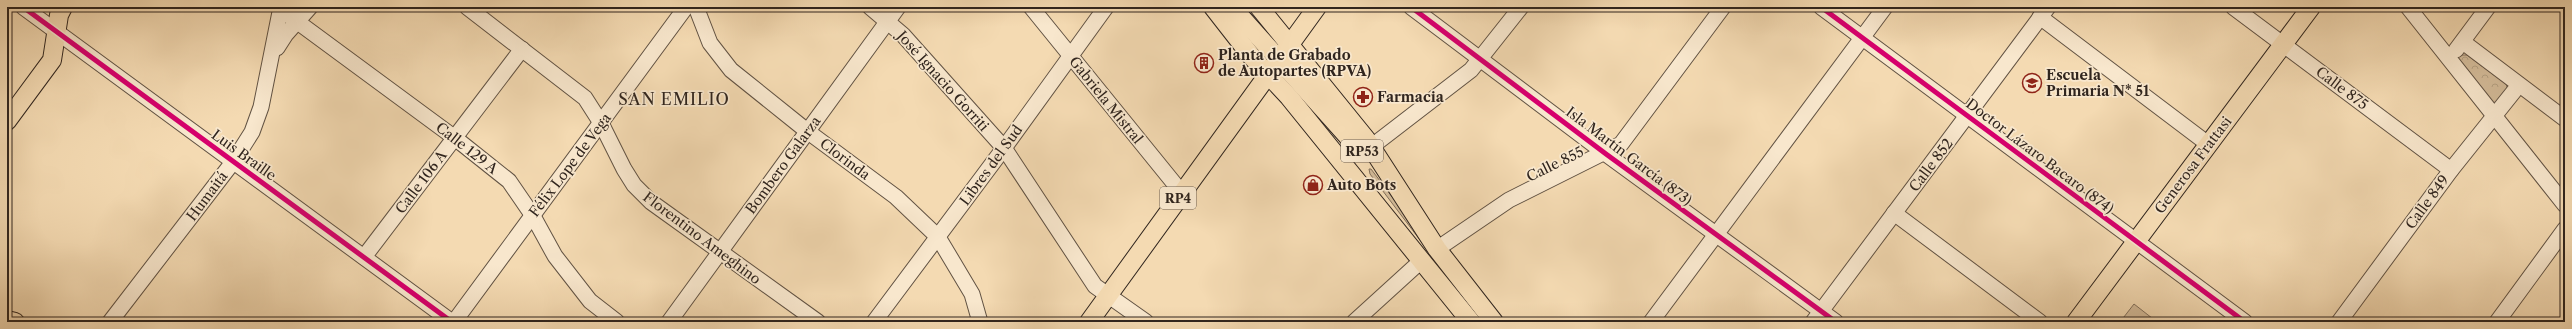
<svg xmlns="http://www.w3.org/2000/svg" width="2572" height="329" font-family="'Libre Caslon Text',serif">
  <defs>
    <pattern id="forest-crowns" width="20" height="18" patternUnits="userSpaceOnUse"><rect width="20" height="18" fill="#d3bb99"/><path d="M2 6a3 3 0 1 1 6 0M12 15a3 3 0 1 1 6 0" fill="none" stroke="#b5a183"/></pattern>
  </defs>
  <rect width="100%" height="100%" fill="#f4dab2"/>
  <filter id="stains"><feTurbulence type="fractalNoise" baseFrequency=".005" numOctaves="4"/><feColorMatrix values="0 0 0 0 .2 0 0 0 0 .09 0 0 0 0 .02 0 0 0 .5 -.17"/></filter>
  <radialGradient id="worn" r=".72"><stop offset=".6" stop-color="#630" stop-opacity="0"/><stop offset="1" stop-color="#630" stop-opacity=".3"/></radialGradient>
  <!-- grass -->
  <g fill="#d3bb99" stroke="#82705c">
    <polygon points="1369,169 1371,169 1487,322 1482,322 1370,174"/>
    <polygon points="2134,304 2157,322 2120,322"/>
  </g>
  <!-- forest -->
  <polygon fill="url(#forest-crowns)" stroke="#82705c" points="2460,55 2467,55 2506,84 2508,90 2497,105 2493,105 2455,60"/>
  <g fill="none" stroke-linecap="round" stroke-linejoin="round">
    <!-- minor casing -->
    <g stroke="#615243" stroke-width="17">
      <g id="minor">
        <polyline points="23,7 452,322"/>
        <polyline points="467,7 585,98 601,123 624,169 634,185 651,202 818,322"/>
        <polyline points="696,7 710,43 731,70 807,131 896,197 938,237 972,294 980,322"/>
        <polyline points="870,7 903,35 1004,148 1095,286 1146,322"/>
        <polyline points="1031,7 1182,193"/>
        <polyline points="1411,7 1606,154 1836,322"/>
        <polyline points="1821,7 2245,322"/>
        <polyline points="2233,7 2451,170"/>
        <polyline points="2408,7 2565,205"/>
        <polyline points="280,9 455,138 509,181 533,216 555,256 590,301 617,322"/>
        <polyline points="2040,17 2208,144"/>
        <polyline points="2463,42 2565,119"/>
        <polyline points="277,48 286,34 310,7"/>
        <polyline points="2456,50 2488,7"/>
        <polyline points="1371,147 1471,70 1521,7"/>
        <polyline points="1894,213 2040,322"/>
        <polyline points="1437,249 1509,200 1621,144 1723,7"/>
        <polyline points="364,257 522,49"/>
        <polyline points="110,322 233,162 252,132 261,107 281,7"/>
        <polyline points="454,322 686,7"/>
        <polyline points="669,322 898,7"/>
        <polyline points="874,322 1004,148 1106,7"/>
        <polyline points="1354,322 1421,261"/>
        <polyline points="1651,322 1885,7"/>
        <polyline points="1813,322 2048,7"/>
        <polyline points="2339,322 2451,170 2519,85"/>
        <polyline points="2497,322 2565,229"/>
      </g>
    </g>
    <!-- major casing -->
    <g stroke="#30251e" stroke-width="20">
      <g id="major">
        <polyline points="1213,7 1252,57 1289,97 1471,322"/>
        <polyline points="1232,7 1359,149"/>
        <polyline points="1259,7 1366,139 1437,249 1494,322"/>
        <polyline points="7,121 52,60 59,15 63,7"/>
        <polyline points="7,320 15,322"/>
        <polyline points="1089,322 1317,7"/>
        <polyline points="2076,322 2311,7"/>
      </g>
    </g>
    <!-- minor -->
    <use href="#minor" stroke="#f8e7cd" stroke-width="15"/>
    <!-- major -->
    <use href="#major" stroke="#f4dab2" stroke-width="18"/>
    <!-- cycleway casing -->
    <g stroke="#f8e7cd" stroke-width="8">
      <g id="cycleway">
        <polyline points="23,7 452,322"/>
        <polyline points="1411,7 1606,154 1836,322"/>
        <polyline points="1821,7 2245,322"/>
      </g>
    </g>
    <!-- cycleway -->
    <use href="#cycleway" stroke="#d6006c" stroke-width="5"/>
  </g>
  <!-- icons -->
  <defs>
    <g id="building-ring" transform="scale(1)"><circle r="9.5" fill="#f8e7cd" stroke="#8f2418" stroke-width="1.5"/><path d="M-4-6H4V6H1V3H-1V6H-4ZM-2.5-4.3h1.7v1.8h-1.7ZM.8-4.3h1.7v1.8H.8ZM-2.5-1h1.7V.8h-1.7ZM.8-1h1.7V.8H.8Z" fill="#8f2418"/></g>
    <g id="school-ring" transform="scale(1)"><circle r="9.5" fill="#f8e7cd" stroke="#8f2418" stroke-width="1.5"/><path d="M0-5L7-2L0 1L-7-2ZM-4 1L0 2.5L4 1V4Q0 6-4 4Z" fill="#8f2418"/></g>
    <g id="pharmacy-ring" transform="scale(1)"><circle r="9.5" fill="#f8e7cd" stroke="#8f2418" stroke-width="1.5"/><path d="M-2-6h4v4h4v4h-4v4h-4v-4h-4v-4h4Z" fill="#8f2418"/></g>
    <g id="shop-ring" transform="scale(1)"><circle r="9.5" fill="#f8e7cd" stroke="#8f2418" stroke-width="1.5"/><path d="M-5-2.5h2.3a2.7 3.5 0 0 1 5.4 0H5L5.5 6h-11ZM-1.5-2.5h3a1.5 2.3 0 0 0-3 0Z" fill="#8f2418"/></g>
  </defs>
  <g fill-rule="evenodd">
    <use href="#building-ring" x="1204" y="63"/>
    <use href="#school-ring" x="2032" y="83"/>
    <use href="#pharmacy-ring" x="1363" y="97"/>
    <use href="#shop-ring" x="1313" y="185"/>
  </g>
  <g text-anchor="middle" stroke-width="3.5" stroke-linejoin="round" paint-order="stroke">
    <!-- shield labels -->
    <g fill="#f8e7cd" stroke="#6c5f52" stroke-width="1">
      <rect x="1341" y="140" width="42" height="22" rx="3"/>
      <rect x="1160" y="187" width="36" height="22" rx="3"/>
    </g>
    <g font-size="13" font-weight="bold" fill="#30251e">
      <text x="1362" y="156">RP53</text>
      <text x="1178" y="203">RP4</text>
    </g>
    <!-- poi labels -->
    <g font-size="14" font-weight="bold" fill="#30251e" stroke="#f8e7cd" text-anchor="start">
      <text x="1218" y="60">Planta de Grabado<tspan x="1218" dy="16">de Autopartes (RPVA)</tspan></text>
      <text x="2046" y="80">Escuela<tspan x="2046" dy="16">Primaria N* 51</tspan></text>
      <text x="1377" y="102">Farmacia</text>
      <text x="1327" y="190">Auto Bots</text>
    </g>
    <!-- street labels -->
    <g font-size="14" fill="#30251e" stroke="#f8e7cd">
      <text transform="translate(943 81) rotate(48)" y="5">José Ignacio Gorriti</text>
      <text transform="translate(2342 88) rotate(37)" y="5">Calle 875</text>
      <text transform="translate(1106 100) rotate(51)" y="5">Gabriela Mistral</text>
      <text transform="translate(467 148) rotate(38)" y="5">Calle 129 A</text>
      <text transform="translate(244 155) rotate(36)" y="5">Luis Braille</text>
      <text transform="translate(1629 156) rotate(37)" y="5">Isla Martín García (873)</text>
      <text transform="translate(2040 156) rotate(37)" y="5">Doctor Lázaro Bacaro (874)</text>
      <text transform="translate(845 159) rotate(37)" y="5">Clorinda</text>
      <text transform="translate(1555 164) rotate(-26)" y="5">Calle 855</text>
      <text transform="translate(570 165) rotate(-53)" y="5">Félix Lope de Vega</text>
      <text transform="translate(783 165) rotate(-54)" y="5">Bombero Galarza</text>
      <text transform="translate(991 165) rotate(-54)" y="5">Libres del Sud</text>
      <text transform="translate(1931 165) rotate(-53)" y="5">Calle 852</text>
      <text transform="translate(2193 165) rotate(-53)" y="5">Generosa Frattasi</text>
      <text transform="translate(421 182) rotate(-53)" y="5">Calle 106 A</text>
      <text transform="translate(207 196) rotate(-53)" y="5">Humaitá</text>
      <text transform="translate(2427 202) rotate(-54)" y="5">Calle 849</text>
      <text transform="translate(702 238) rotate(37)" y="5">Florentino Ameghino</text>
    </g>
    <!-- quarter labels -->
    <g font-size="16" letter-spacing="1" fill="#30251e" stroke="#f8e7cd">
      <text x="674" y="105">SAN EMILIO</text>
    </g>
  </g>
  <!-- margin -->
  <rect width="2572" height="329" fill="none" stroke="#f4dab2" stroke-width="24"/>
  <rect x="8" y="8" width="2556" height="313" fill="none" stroke="#30251e" stroke-width="2"/>
  <rect x="12" y="12" width="2548" height="305" fill="none" stroke="#30251e"/>
  <rect width="100%" height="100%" filter="url(#stains)"/>
  <rect width="100%" height="100%" fill="url(#worn)"/>
</svg>
